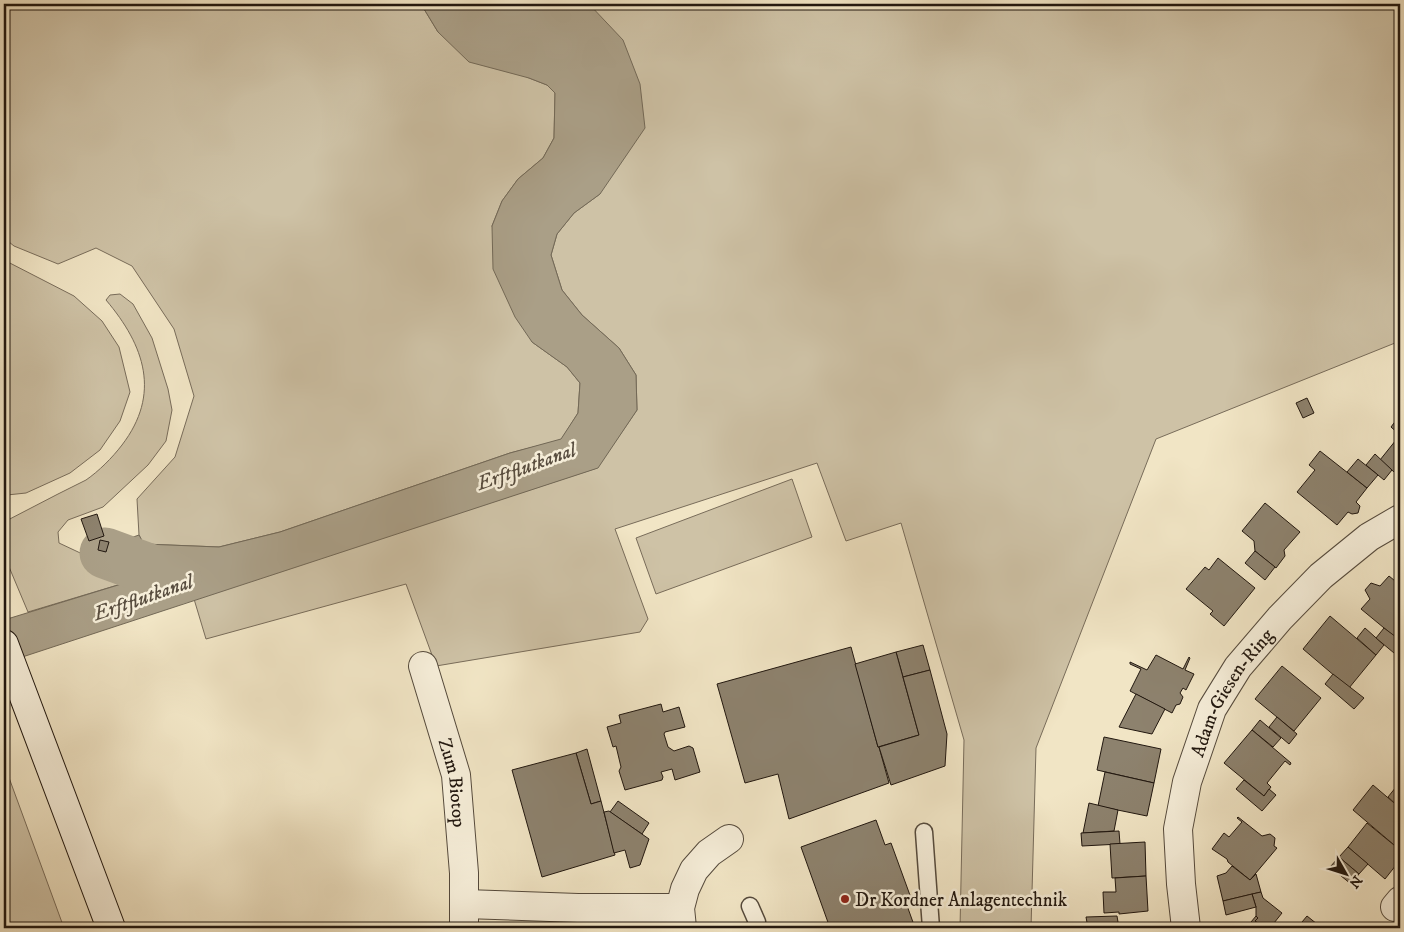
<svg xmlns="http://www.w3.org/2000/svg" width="1404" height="932" font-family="'IM FELL DW Pica',serif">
  <rect width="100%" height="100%" fill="#f1e5c5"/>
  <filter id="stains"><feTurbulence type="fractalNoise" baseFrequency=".004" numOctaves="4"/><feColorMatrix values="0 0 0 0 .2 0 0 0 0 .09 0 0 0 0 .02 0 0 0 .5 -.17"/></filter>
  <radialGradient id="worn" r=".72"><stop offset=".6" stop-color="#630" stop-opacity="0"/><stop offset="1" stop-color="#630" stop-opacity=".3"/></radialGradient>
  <!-- green -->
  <g fill="#cec2a6" stroke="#786c5a">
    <polygon points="4,4 421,4 438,32 529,78 547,85 555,93 554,138 543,158 518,179 502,201 492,226 532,342 567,367 580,383 578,413 561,440 510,453 280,532 219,547 143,544 139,535 137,499 175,457 194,396 174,329 132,266 96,248 58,264 14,246 4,238"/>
    <polygon points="589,4 1400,4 1400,341 1156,439 1036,748 1031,928 960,928 964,740 901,523 846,541 817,463 615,529 648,619 640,632 436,666 406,584 206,639 194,599 597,468 637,410 636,375 619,348 582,315 562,290 551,255 557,234 574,213 600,194 592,6"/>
    <polygon points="4,260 74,296 102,321 119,347 130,392 120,421 100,450 70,473 26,493 7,495 4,494"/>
    <path d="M120,294L133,304L152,338L168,389L172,410L166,441L148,465L103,507L68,520L58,532L59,543L108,566L141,578L28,612L4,555V522C22,513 40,503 58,494C67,489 77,485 86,480C99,471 112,458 122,445C161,394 145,346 106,300L110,295Z"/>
    <polygon points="792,479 812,537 656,594 636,538"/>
    <polygon points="4,764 64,928 4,928"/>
  </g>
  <!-- water -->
  <polygon fill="#aa9f87" stroke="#736957" points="421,4 589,4 623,40 640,84 645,128 600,194 574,213 557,234 551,255 562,290 582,315 619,348 636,375 637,410 598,468 4,663 4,620 141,578 107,566 113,544 139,535 144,544 219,547 280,532 510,453 561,439 578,413 580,383 567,367 532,342 515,317 493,269 492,226 502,201 518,179 543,158 554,138 555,93 547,85 529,78 469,62 438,32"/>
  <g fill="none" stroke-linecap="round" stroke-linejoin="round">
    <!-- river -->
    <polyline stroke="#aa9f87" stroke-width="51" points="105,553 176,579"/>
  </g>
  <!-- building -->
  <g fill="#8d826e" stroke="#21170f">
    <polygon points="1307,398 1314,413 1303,418 1296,403"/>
    <polygon points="1400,415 1400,435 1391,427"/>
    <polygon points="1400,435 1400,477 1380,460"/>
    <polygon points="1320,451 1367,488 1356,502 1360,506 1358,513 1352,514 1348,512 1337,525 1297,492 1315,470 1309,465"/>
    <polygon points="1375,454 1392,470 1384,480 1366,465"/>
    <polygon points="1358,459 1378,475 1367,488 1347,472"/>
    <polygon points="1265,503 1300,532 1284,550 1285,556 1276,568 1255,551 1254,541 1242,531"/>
    <polygon points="97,514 104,536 89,541 81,519"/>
    <polygon points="100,540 109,542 106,552 98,550"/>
    <polygon points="1255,551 1275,567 1265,580 1245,563"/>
    <polygon points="1218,558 1255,588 1224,626 1210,614 1213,611 1186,589 1205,567 1209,570"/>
    <polygon points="1389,576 1400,585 1400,632 1395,637 1361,609 1370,599 1365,590 1371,583 1380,586"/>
    <polygon points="1330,616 1376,655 1349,688 1303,649"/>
    <polygon points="1365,628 1384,645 1376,655 1357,638"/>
    <polygon points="1384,628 1400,640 1400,658 1376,638"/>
    <polygon points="923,645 930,670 903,677 896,652"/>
    <polygon points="851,647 878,747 879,747 889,783 789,819 778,774 745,783 717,684"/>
    <polygon points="896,652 919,735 878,747 855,664"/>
    <polygon points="1156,655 1183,669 1189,657 1190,658 1185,670 1194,674 1186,690 1183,688 1180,693 1183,697 1180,704 1176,705 1172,713 1130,691 1141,669 1130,664 1130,662 1147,670"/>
    <polygon points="1282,666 1321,698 1294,731 1255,699"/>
    <polygon points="930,670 947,734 945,766 891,785 879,747 919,735 903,677"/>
    <polygon points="1333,674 1364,698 1354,709 1325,684"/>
    <polygon points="1136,694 1165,709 1152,734 1119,727"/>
    <polygon points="661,704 663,712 679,707 685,727 665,732 664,734 668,747 674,751 689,746 693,748 700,772 675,780 672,769 661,772 663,777 662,780 625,790 619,771 621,767 616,746 613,747 607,727 621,723 619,715"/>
    <polygon points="1277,717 1297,734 1289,744 1269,727"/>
    <polygon points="1260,720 1281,738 1273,747 1252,730"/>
    <polygon points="1252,730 1291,763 1290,765 1285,761 1267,783 1271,787 1264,796 1224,763"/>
    <polygon points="1104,737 1161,749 1154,783 1097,770"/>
    <polygon points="587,749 601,801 591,804 576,753"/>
    <polygon points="576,753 591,804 601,801 615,855 542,877 512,770"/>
    <polygon points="1105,772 1154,783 1147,816 1098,806"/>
    <polygon points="1244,780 1264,796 1269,789 1276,795 1262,811 1236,789"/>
    <polygon points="1400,782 1400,808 1388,797"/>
    <polygon points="1373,785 1400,808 1400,850 1353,810"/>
    <polygon points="618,801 649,823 642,834 610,812"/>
    <polygon points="1089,803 1118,810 1114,831 1083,833"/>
    <polygon points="609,811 649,839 640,865 630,868 625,850 614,853 604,812"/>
    <polygon points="1238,817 1262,836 1270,834 1275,838 1274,846 1277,848 1250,880 1228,862 1227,859 1212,849 1224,833 1229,837 1242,822 1237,818"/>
    <polygon points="876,820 885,845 891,843 911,898 905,900 914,925 905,928 830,928 801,847"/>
    <polygon points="1367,823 1400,850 1400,860 1385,879 1348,847"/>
    <polygon points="1119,831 1120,844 1082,846 1081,833"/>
    <polygon points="1145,842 1146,876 1112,878 1110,844"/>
    <polygon points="1348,847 1368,864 1359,874 1339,857"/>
    <polygon points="1339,857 1359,874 1351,884 1330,867"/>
    <polygon points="1232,866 1250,880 1256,874 1261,892 1223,901 1217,876 1226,873"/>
    <polygon points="1146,876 1148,911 1119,914 1119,912 1104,913 1103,892 1116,892 1115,878"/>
    <polygon points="1261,892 1263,898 1282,913 1270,928 1267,925 1264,928 1255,921 1258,918 1256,916 1256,907 1252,894"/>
    <polygon points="1252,894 1256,907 1226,915 1223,901"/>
    <polygon points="1117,916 1119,928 1088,928 1086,917"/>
    <polygon points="1256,916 1258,918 1255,921 1264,928 1246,928"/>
    <polygon points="1307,916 1322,928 1297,928"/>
    <polygon points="1068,924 1069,928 1057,928 1057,927"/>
  </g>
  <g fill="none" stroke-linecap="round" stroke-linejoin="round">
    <!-- lane casing -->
    <g stroke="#554a3c" stroke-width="19">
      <g id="lane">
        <polyline points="924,832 931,928"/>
        <polyline points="750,906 757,922 757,928"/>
      </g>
    </g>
    <!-- street casing -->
    <g stroke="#554a3c" stroke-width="30">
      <g id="street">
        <path id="s1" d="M423,666L456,775L464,873V928"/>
        <polyline points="465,904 578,908 680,908"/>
        <polyline points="1395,907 1400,901"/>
        <polyline points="682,928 680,908 685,889 694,870 709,853 729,839"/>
        <path id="s2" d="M1186,928L1181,884L1178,829L1187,782L1212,709L1238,667L1280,618L1321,576L1369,537L1400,519"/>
      </g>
    </g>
    <!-- secondary casing -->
    <g stroke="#21170f" stroke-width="30">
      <polyline id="secondary" points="4,644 111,928"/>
    </g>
    <!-- lane -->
    <use href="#lane" stroke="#f6eed9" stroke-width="16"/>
    <!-- street -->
    <use href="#street" stroke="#f6eed9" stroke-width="28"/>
    <!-- secondary -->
    <use href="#secondary" stroke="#f6eed9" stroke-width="28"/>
  </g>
  <!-- markers -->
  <circle fill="#8f2418" stroke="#f6eed9" stroke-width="2" cx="845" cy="899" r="5"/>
  <g text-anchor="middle" stroke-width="5" stroke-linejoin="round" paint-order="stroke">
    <!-- street labels -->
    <g font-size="19" fill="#21170f" stroke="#f6eed9">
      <text dy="7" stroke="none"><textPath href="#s2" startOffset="248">Adam-Giesen-Ring</textPath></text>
      <text dy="7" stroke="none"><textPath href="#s1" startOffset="121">Zum Biotop</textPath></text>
    </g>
    <!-- poi labels -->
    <g font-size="19" fill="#21170f" stroke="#f6eed9" text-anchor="start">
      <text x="855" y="906">Dr Kordner Anlagentechnik</text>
    </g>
    <!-- water labels -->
    <g font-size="20" font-style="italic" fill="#584d3f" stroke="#f6eed9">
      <text transform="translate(526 466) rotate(-20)" y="7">Erftflutkanal</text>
      <text transform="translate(143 597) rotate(-19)" y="7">Erftflutkanal</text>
    </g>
  </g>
  <!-- margin -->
  <rect width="1404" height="932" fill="none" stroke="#f1e5c5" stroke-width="20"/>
  <rect x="5" y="5" width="1394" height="922" fill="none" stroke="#21170f" stroke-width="2.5"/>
  <rect x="10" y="10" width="1384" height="912" fill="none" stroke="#21170f"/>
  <!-- north arrow -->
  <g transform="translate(1346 874) rotate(129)" stroke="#f6eed9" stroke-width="4" paint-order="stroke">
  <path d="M0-4L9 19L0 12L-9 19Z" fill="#21170f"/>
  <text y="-8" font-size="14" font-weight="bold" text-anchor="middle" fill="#21170f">N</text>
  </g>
  <rect width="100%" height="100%" filter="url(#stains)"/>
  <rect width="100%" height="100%" fill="url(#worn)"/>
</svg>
